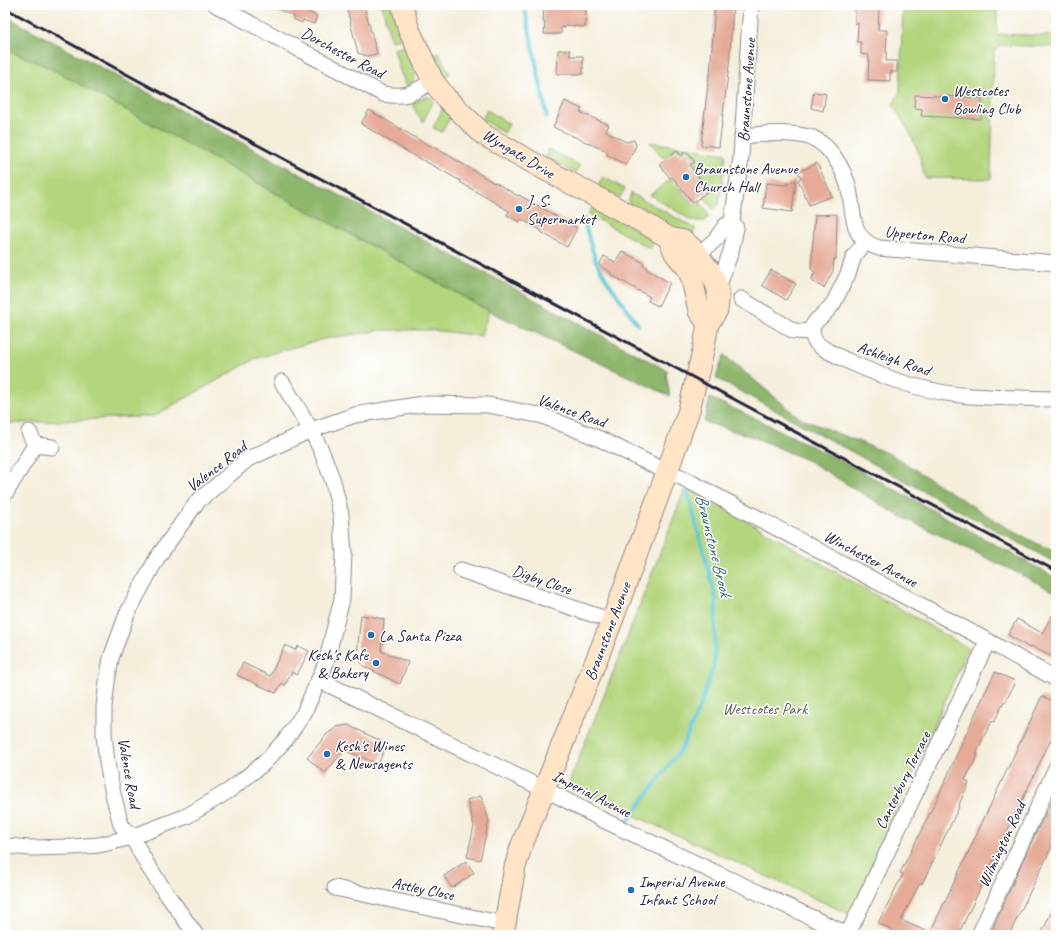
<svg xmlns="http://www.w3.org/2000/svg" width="1061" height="940" font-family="Caveat,sans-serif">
  <rect width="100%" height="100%" fill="#fff"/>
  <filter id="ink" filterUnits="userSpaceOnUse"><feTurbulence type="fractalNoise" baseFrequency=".025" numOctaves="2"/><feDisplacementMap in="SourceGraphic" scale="8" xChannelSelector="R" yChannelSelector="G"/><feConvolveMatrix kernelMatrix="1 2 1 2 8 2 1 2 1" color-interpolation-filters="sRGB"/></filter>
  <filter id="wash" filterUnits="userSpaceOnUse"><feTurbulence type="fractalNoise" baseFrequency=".012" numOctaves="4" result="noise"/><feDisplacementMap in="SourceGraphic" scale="16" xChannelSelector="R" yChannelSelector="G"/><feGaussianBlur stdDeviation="0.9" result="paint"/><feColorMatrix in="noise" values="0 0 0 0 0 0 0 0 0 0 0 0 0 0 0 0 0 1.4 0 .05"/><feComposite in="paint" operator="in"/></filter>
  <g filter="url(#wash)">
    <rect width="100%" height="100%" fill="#f4eedb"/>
    <!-- green -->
    <g fill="#b3d57d" stroke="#6a7c5c">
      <polygon points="382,5 392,5 402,38 391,41"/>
      <polygon points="903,7 997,10 997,34 1056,36 1055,47 1000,45 994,51 991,179 925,178 919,153 909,131 893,105 900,92"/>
      <path d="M405,46C412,61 424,74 407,87L399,68L394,49Z"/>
      <polygon points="5,49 52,69 489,311 481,336 432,330 382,330 324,339 280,351 255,359 154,416 5,424"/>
      <polygon points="438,52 450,74 442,80 430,57"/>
      <polygon points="425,97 429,97 434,100 423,122 417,114 413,103"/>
      <polygon points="443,108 451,116 442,132 433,128"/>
      <polygon points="487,110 509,124 504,133 482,119"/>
      <polygon points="650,142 726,154 719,204 713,209 704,197 712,190 693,166 697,162 687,148 681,153 677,148 663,158"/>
      <polygon points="548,149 581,166 575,173 546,157"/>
      <polygon points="603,177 625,189 619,198 598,186"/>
      <polygon points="671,179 693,205 699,201 708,213 709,217 704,221 693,221 650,195"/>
      <polygon points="631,193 696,229 689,238 628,204"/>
      <polygon points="594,205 653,240 651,249 588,214"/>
      <polygon points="686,486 968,648 851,915 568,785 621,653"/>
    </g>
    <!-- forest -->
    <g fill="#8eb66c" stroke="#586c54">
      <polygon points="5,16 668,371 666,374 670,396 489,311 52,69 5,49"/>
      <polygon points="724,355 800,418 892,455 1007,528 1056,553 1056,563 716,378"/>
      <polygon points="710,398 761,421 859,470 1056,578 1056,593 1028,578 896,514 809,461 756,438 704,422"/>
    </g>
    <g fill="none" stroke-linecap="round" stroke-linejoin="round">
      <!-- stream -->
      <g stroke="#58c4d2" stroke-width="4">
        <polyline points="524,5 547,117"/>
        <polyline points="583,218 595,259 606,279 638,325"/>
        <polyline points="625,825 683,746 702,701 714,665 716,598 686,486"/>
      </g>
    </g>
    <g id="blocks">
      <!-- building -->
      <g fill="#e6ab98">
        <polygon points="267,5 292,5 317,16 314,24 303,20 302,23 293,19 294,16"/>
        <polygon points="346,5 364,5 377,54 367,56 358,53"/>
        <polygon points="544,5 586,7 585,27 565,25 565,28 561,27 561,34 544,34 545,22 543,22"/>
        <polygon points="715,5 733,7 729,66 719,147 701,145 709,75 710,75"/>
        <polygon points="855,6 879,7 878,30 887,30 886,61 897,61 897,72 890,72 890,81 868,80 869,55 861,54 861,42 857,42 858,23 855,23"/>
        <polygon points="558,50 570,50 570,56 583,56 583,74 557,74"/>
        <polygon points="814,92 826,94 823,111 811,108"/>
        <polygon points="915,95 982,98 981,119 921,116 922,109 914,108"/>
        <polygon points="565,101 582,109 580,112 609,125 606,131 626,142 634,140 636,146 626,165 606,154 608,152 553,127"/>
        <polygon points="369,110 421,141 448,155 494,183 495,182 518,196 519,195 577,228 567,247 541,232 542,231 521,219 519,222 507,215 509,211 460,182 461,181 408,152 361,124"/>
        <polygon points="677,151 681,156 686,151 695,162 690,165 709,190 693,203 672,177 670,178 659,164"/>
        <polygon points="817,163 832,196 809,205 798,180 801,178 798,172"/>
        <polygon points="796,180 792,212 763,208 766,183 785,185"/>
        <polygon points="837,214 836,259 834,259 833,271 824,288 811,281 815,272 811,269 815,215"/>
        <polygon points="622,251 644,263 643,265 647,267 646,269 670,283 658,306 648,301 650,297 610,274 611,273 599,265 604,256 615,262"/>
        <polygon points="771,270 796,284 786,300 762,285"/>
        <polygon points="1056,609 1056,659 1031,646 1030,648 1008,635 1017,619 1042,633"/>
        <polygon points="361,615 384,619 381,651 408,662 400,684 363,666 357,654"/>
        <polygon points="285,645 295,650 298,646 309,651 297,675 292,672 285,685 282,683 276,693 237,675 243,663 270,676"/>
        <polygon points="995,672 1015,681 1006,702 1004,701 994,722 992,721 983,738 976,754 978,754 965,780 969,782 958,807 959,807 922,884 920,883 901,920 930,933 1042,696 1056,703 1056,729 958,935 902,935 878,923 903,874 900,873 938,797 976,712"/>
        <polygon points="348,725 387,744 378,764 345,750 325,773 307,758 327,734 337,727"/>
        <polygon points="1056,793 1056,838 1009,935 990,935 1028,849"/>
        <polygon points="481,796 489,821 480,860 467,857 474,826 467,800"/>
        <polygon points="466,861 474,873 452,888 444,876"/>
        <polygon points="1056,902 1056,935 1040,935 1044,928"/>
      </g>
    </g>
  </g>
  <g filter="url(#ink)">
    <use href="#blocks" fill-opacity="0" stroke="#8b888b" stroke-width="1"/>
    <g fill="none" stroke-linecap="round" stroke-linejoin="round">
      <!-- street casing -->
      <g stroke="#8b888b" stroke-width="17">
        <g id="street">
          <path d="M216,5L383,94C408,98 412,93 433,81"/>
          <path d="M742,136C764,134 787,131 809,137C816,138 821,143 827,148C836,158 843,170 847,182C856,208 846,238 879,248L1056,263"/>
          <polyline points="732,222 741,157 751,5"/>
          <polyline points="695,264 698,255 716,239 725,226 732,222"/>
          <polyline points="718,288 731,251 736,228 732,222"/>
          <path d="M741,299L794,331L812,332C813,335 813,338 815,341C819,348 840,357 848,361C886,379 928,393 971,396C999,398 1028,398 1056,399"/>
          <polyline points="812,332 812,327 816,321 824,314 833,304 848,274 854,256 866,242"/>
          <polyline points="29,432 35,445 52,447"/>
          <polyline points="5,494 35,445"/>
          <polyline points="461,570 612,621"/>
          <polyline points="319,680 560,797 603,820 849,935"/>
          <polyline points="5,846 31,848 72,847 99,845 132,837 187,816 230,790 264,763 286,739 304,713 326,663 333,634 342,599 344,553 341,515 333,481 321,450 311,430 282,382"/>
          <polyline points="335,888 504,924"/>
          <polyline points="848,934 988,641"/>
          <polyline points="196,935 166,893 148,866 132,837 121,825 113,794 107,763 104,734 104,707 107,682 111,658 127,614 157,558 197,502 248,459 311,430 355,415 423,404 488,405 543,416 600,439 667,472 681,477 988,641 1056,679"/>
          <polyline points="979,935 1056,768"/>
        </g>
      </g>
      <!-- secondary casing -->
      <g stroke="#8b888b" stroke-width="23">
        <g id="secondary">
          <polyline points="402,5 409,30 433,81 446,98 484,135 535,164 648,225 669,238 684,241 694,250 710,271 718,288 718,301 717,310 708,324 703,351 689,410 667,472 612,621 521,847 515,867 503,935"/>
          <polyline points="669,238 675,253 688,269 692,279 699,311 708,324"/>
        </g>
      </g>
      <!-- street -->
      <use href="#street" stroke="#fff" stroke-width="15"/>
      <!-- secondary -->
      <use href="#secondary" stroke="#ffe4c6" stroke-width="21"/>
      <!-- rail -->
      <polyline stroke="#22223b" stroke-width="3" points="5,8 207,118 1056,571"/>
    </g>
  </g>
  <!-- markers -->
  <g fill="#1f6fb2" stroke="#fff" stroke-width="1.5">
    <circle cx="945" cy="99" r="4"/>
    <circle cx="686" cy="177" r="4"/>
    <circle cx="519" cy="209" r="4"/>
    <circle cx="371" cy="635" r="4"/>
    <circle cx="376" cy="663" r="4"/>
    <circle cx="327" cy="754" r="4"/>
    <circle cx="631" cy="890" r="4"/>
  </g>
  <g text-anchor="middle" stroke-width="3" stroke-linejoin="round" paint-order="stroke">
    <!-- street labels -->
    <g font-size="16" fill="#22223b" stroke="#fff">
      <text transform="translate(343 52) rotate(28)" y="6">Dorchester Road</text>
      <text transform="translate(746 90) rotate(-86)" y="6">Braunstone Avenue</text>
      <text transform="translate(519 153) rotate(31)" y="6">Wyngate Drive</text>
      <text transform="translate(925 234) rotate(5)" y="6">Upperton Road</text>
      <text transform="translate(894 358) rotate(19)" y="6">Ashleigh Road</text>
      <text transform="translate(572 410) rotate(20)" y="6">Valence Road</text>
      <text transform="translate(216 466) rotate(-38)" y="6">Valence Road</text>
      <text transform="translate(871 558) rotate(28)" y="6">Winchester Avenue</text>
      <text transform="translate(542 579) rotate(19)" y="6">Digby Close</text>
      <text transform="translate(607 631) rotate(-69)" y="6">Braunstone Avenue</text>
      <text transform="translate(130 773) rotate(80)" y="6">Valence Road</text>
      <text transform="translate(902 780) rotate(-64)" y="6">Canterbury Terrace</text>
      <text transform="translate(592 793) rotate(27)" y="6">Imperial Avenue</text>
      <text transform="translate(1001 844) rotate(-65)" y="6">Wilmington Road</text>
      <text transform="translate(423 888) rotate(12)" y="6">Astley Close</text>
    </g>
    <!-- poi labels -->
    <g font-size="16" fill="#22223b" stroke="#fff" text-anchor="start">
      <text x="953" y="96">Westcotes<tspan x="953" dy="18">Bowling Club</tspan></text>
      <text x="694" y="174">Braunstone Avenue<tspan x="694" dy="18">Church Hall</tspan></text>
      <text x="527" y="206">J. S.<tspan x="527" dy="18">Supermarket</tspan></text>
      <text x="379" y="641">La Santa Pizza</text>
      <text x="368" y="660" text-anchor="end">Kesh's Kafe<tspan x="368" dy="18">&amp; Bakery</tspan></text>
      <text x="335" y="751">Kesh's Wines<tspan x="335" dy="18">&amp; Newsagents</tspan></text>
      <text x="639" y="887">Imperial Avenue<tspan x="639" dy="18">Infant School</tspan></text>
    </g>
    <!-- park labels -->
    <g font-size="16" fill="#556152" stroke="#fff">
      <text x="765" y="714">Westcotes Park</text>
    </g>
    <!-- water labels -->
    <g font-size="17" font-style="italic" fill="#386377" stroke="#fff">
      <text transform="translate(714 545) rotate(76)" y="6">Braunstone Brook</text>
    </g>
  </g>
  <!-- margin -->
  <rect width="1061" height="940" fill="none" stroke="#fff" stroke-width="20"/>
</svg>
